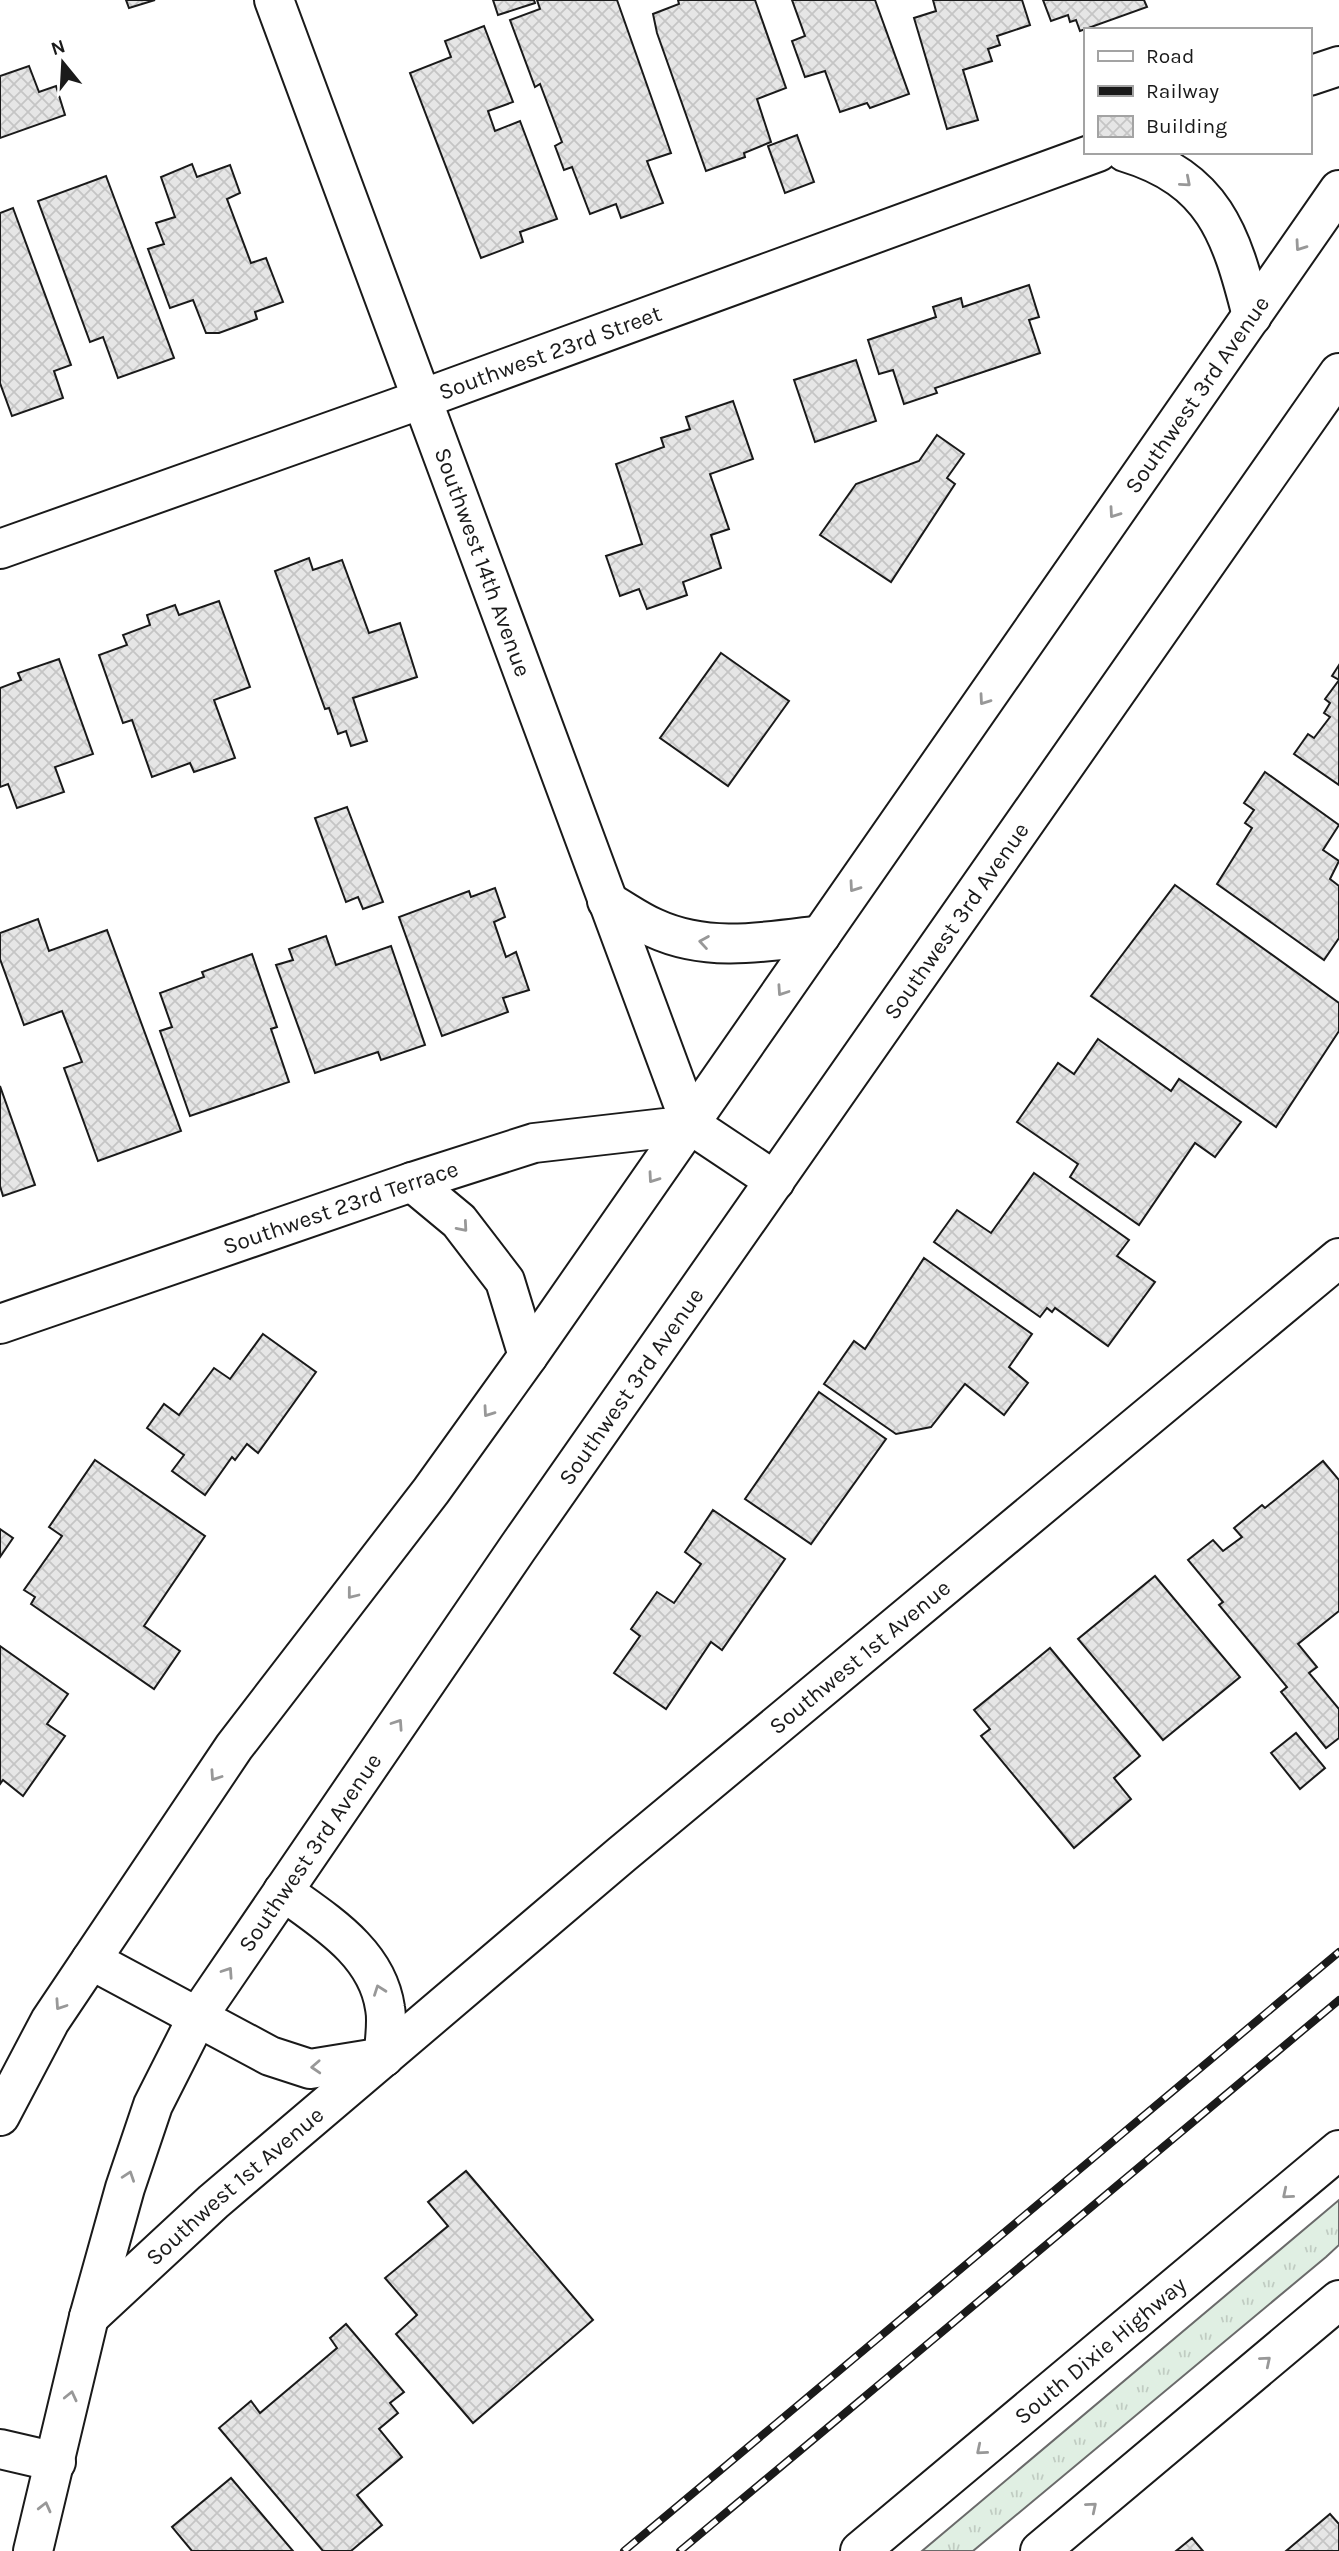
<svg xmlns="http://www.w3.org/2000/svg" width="1339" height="2551" font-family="Karla,sans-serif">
  <defs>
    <pattern id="grass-tufts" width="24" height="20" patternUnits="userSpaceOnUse" patternTransform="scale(1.75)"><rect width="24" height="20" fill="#e0efe3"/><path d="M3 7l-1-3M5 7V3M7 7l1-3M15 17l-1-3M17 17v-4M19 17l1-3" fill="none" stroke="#c0ccc2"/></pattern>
    <pattern id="building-cross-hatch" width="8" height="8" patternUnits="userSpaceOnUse" patternTransform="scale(1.75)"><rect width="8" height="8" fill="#e6e6e6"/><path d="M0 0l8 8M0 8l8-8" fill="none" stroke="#c5c5c5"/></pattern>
  </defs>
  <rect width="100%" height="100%" fill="#fff"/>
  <!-- grass -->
  <polygon fill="url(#grass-tufts)" stroke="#6a6a6a" stroke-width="2" points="1339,2200 1339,2245 1326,2257 973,2551 922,2551"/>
  <!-- building -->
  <g fill="url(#building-cross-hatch)" stroke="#1a1a1a" stroke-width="2">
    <polygon points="126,0 155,0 129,8"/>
    <polygon points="493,0 534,0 535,3 498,15"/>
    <polygon points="537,0 617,0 671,153 647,161 663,203 621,218 616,204 590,214 572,167 564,170 555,146 562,142 540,84 535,87 510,20 540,9"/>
    <polygon points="678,0 755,0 786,88 757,99 771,142 744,153 745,157 706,171 657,33 653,14 679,4"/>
    <polygon points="792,0 875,0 909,94 870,108 867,103 840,112 825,71 805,77 792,41 805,36"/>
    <polygon points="933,0 1022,0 1030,25 997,36 1000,45 988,49 992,61 963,70 978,120 947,129 914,18 936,11"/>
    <polygon points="1043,0 1144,0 1147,7 1080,31 1076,20 1070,22 1068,15 1051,21"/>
    <polygon points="484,26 513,102 488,111 495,131 520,121 557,219 520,232 523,242 481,258 410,73 451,57 445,41"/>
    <polygon points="29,66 39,92 56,86 65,115 0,138 0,76"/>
    <polygon points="797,135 814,182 785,193 768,146"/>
    <polygon points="192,164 197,177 230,165 240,193 227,199 251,263 266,258 283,302 255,312 257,319 219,333 206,333 193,300 170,308 148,249 164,244 156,223 175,217 161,177"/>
    <polygon points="106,176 174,358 118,378 103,337 90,342 38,201"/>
    <polygon points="13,208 71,365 54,371 63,398 12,416 0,383 0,213"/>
    <polygon points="1029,285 1039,317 1029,320 1040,353 935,388 937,393 904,404 893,370 879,374 868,340 936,317 933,307 961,298 963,307"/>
    <polygon points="856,360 876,421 815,442 794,380"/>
    <polygon points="733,401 753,459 710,474 729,529 711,535 721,568 683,582 687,595 647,609 639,589 620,596 606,556 642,544 616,464 664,447 661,438 690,429 686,417"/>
    <polygon points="937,435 964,454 947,478 955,484 891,582 820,535 856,484 919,461"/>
    <polygon points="309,558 313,570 342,560 369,633 400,623 417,677 353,698 367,741 351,746 346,731 338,734 329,708 325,709 275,571"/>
    <polygon points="219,601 250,687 214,700 235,758 194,772 190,763 152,777 132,720 123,723 99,655 127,645 123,635 150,625 147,615 175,605 179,615"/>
    <polygon points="721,653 789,701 728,786 660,738"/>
    <polygon points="59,659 93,754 55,767 64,792 17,808 8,784 0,787 0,688 21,680 18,673"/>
    <polygon points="1339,665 1339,785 1294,754 1308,734 1314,738 1330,717 1324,713 1330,703 1325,699 1339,680 1332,676"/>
    <polygon points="1265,772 1339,825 1323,850 1339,861 1330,879 1339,886 1339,938 1324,960 1217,884 1252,828 1245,823 1254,810 1244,803"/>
    <polygon points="347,807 383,902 363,909 358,897 346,902 315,818"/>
    <polygon points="1175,885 1339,1003 1339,1031 1276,1127 1091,996"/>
    <polygon points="495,888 505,917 494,922 506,957 516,952 529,990 503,998 508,1012 442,1036 399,917 469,891 471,897"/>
    <polygon points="38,919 49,951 107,930 181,1131 98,1161 64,1068 82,1062 62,1011 24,1025 0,959 0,933"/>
    <polygon points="326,936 336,965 391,946 425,1045 381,1060 378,1052 315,1073 276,965 293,960 289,949"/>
    <polygon points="252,954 277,1027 271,1029 289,1082 190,1116 160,1031 172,1027 160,993 204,977 202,972"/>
    <polygon points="1098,1039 1171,1091 1179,1079 1241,1122 1215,1157 1195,1143 1139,1225 1070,1177 1078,1164 1017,1122 1058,1063 1074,1074"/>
    <polygon points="0,1086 35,1185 3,1196 0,1186"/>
    <polygon points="1034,1173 1129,1240 1117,1256 1155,1282 1108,1346 1055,1308 1052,1312 1047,1308 1040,1317 934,1242 957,1210 991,1233"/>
    <polygon points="924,1258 1032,1334 1009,1367 1028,1383 1004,1415 965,1384 931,1427 896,1434 824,1384 854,1341 865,1349"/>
    <polygon points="263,1334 316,1372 258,1453 247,1444 235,1460 232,1457 205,1495 172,1471 184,1455 147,1428 164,1404 179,1415 214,1368 230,1379"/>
    <polygon points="819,1392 886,1439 811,1544 745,1499"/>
    <polygon points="95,1460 205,1536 144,1626 180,1651 154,1689 31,1604 35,1597 24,1590 62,1536 49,1527"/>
    <polygon points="1323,1461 1339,1480 1339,1611 1298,1644 1317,1667 1309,1673 1339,1709 1339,1738 1326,1748 1281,1692 1287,1687 1219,1605 1223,1602 1188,1560 1213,1540 1223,1551 1242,1537 1234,1528 1262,1505 1265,1508"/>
    <polygon points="713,1510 785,1559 722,1650 711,1642 666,1709 614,1673 640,1636 631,1629 657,1592 674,1603 701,1564 685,1552"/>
    <polygon points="0,1529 13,1538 0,1557"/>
    <polygon points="1155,1576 1240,1677 1163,1740 1078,1639"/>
    <polygon points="0,1646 68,1694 47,1724 65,1736 23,1796 3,1780 0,1784"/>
    <polygon points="1050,1648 1140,1756 1114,1778 1131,1799 1074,1848 981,1736 990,1729 974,1710"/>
    <polygon points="1296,1733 1325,1768 1300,1789 1271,1753"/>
    <polygon points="466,2171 593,2320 473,2423 396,2334 417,2315 385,2278 448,2226 428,2202"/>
    <polygon points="346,2324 404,2392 390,2403 398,2413 379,2429 402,2457 357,2495 382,2525 351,2551 323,2551 219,2428 251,2401 260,2413 337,2348 330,2338"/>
    <polygon points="231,2478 293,2551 192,2551 172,2527"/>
    <polygon points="1330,2514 1339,2524 1339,2551 1286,2551"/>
    <polygon points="1192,2538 1203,2551 1176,2551"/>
  </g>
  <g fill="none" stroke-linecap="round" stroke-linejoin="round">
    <!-- street casing -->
    <g stroke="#1a1a1a" stroke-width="42">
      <g id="street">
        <polyline points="1309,76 1339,66"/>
        <path id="s1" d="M0,549L422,399L1098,152"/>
        <path id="s2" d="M0,1324L412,1182L534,1143L691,1125L274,0"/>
        <path d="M283,1891C324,1921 377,1952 385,2008C388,2023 384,2041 384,2057"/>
        <polyline points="91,1960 270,2056 310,2069 384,2057"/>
        <path id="s3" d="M89,2317L213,2202L621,1855L1339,1258"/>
        <polyline points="0,2449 56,2462"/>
      </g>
    </g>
    <!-- secondary casing -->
    <g stroke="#1a1a1a" stroke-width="42">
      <g id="secondary">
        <path d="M1125,152C1214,179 1231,233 1252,316"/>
        <path d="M607,901C623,910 638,921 654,928C708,953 765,942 821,935"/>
        <polyline points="691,1125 775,1181"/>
        <polyline points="412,1182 459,1221 505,1281 528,1356"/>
        <path id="s4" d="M0,2116L50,2021L234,1747L431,1491L528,1356L1339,190"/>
        <path id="s5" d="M33,2551L89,2317L125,2188L153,2105L198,2016L517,1549L1339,373"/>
      </g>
    </g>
    <!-- highway casing -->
    <g stroke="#1a1a1a" stroke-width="42">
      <g id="highway">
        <path id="s6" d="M860,2551L1339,2150"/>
        <polyline points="1040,2551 1339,2300"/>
      </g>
    </g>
    <!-- street -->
    <use href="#street" stroke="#fff" stroke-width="38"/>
    <!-- secondary -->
    <use href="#secondary" stroke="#fff" stroke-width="38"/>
    <!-- highway -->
    <use href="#highway" stroke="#fff" stroke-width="38"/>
    <!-- rail casing -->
    <g stroke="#1a1a1a" stroke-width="8">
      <g id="rail">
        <polyline points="624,2551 1339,1952"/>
        <polyline points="680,2551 1339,2000"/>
      </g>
    </g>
    <!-- rail -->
    <use href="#rail" stroke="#fff" stroke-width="5" stroke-dasharray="16" stroke-linecap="butt"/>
  </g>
  <!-- one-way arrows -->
  <defs><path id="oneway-chevron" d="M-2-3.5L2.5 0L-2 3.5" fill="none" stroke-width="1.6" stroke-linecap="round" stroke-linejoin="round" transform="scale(1.75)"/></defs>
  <g stroke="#989898">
    <use href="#oneway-chevron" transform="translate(1186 182) rotate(41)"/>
    <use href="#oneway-chevron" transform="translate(1300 246) rotate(125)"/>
    <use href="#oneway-chevron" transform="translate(1114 513) rotate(125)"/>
    <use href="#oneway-chevron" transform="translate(984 700) rotate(125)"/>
    <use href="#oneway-chevron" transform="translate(854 887) rotate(125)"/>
    <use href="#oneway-chevron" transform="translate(704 942) rotate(-171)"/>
    <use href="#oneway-chevron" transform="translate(782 991) rotate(124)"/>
    <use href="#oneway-chevron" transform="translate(653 1178) rotate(125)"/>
    <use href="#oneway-chevron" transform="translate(463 1227) rotate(49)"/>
    <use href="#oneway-chevron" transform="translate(488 1412) rotate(125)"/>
    <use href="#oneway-chevron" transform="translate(352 1594) rotate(128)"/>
    <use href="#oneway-chevron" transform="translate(398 1724) rotate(-56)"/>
    <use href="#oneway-chevron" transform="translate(215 1776) rotate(124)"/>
    <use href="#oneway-chevron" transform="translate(228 1972) rotate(-56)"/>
    <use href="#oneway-chevron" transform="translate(379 1990) rotate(-110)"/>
    <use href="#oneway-chevron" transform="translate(60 2005) rotate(124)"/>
    <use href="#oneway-chevron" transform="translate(316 2067) rotate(177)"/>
    <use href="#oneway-chevron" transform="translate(129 2176) rotate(-71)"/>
    <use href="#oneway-chevron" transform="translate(1287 2194) rotate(140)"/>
    <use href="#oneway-chevron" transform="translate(1266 2361) rotate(-40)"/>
    <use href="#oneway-chevron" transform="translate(71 2396) rotate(-77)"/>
    <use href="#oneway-chevron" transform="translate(981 2450) rotate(140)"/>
    <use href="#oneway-chevron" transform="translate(45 2507) rotate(-76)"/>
    <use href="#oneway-chevron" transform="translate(1092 2507) rotate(-40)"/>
  </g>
  <g text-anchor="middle" stroke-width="5" stroke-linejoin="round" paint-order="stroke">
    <!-- street labels -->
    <g font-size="23" fill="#1a1a1a" stroke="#fff">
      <text dy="8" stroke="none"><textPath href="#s1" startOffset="584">Southwest 23rd Street</textPath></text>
      <text dy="8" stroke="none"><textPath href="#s4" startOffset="2098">Southwest 3rd Avenue</textPath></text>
      <text transform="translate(483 562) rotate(70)" y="8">Southwest 14th Avenue</text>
      <text dy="8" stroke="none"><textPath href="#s5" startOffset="1894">Southwest 3rd Avenue</textPath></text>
      <text dy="8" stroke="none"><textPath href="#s2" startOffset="360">Southwest 23rd Terrace</textPath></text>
      <text dy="8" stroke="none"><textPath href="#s5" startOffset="1326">Southwest 3rd Avenue</textPath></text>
      <text dy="8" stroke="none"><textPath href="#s3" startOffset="1015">Southwest 1st Avenue</textPath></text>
      <text dy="8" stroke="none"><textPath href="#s5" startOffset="760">Southwest 3rd Avenue</textPath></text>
      <text dy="8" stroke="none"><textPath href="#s3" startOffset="196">Southwest 1st Avenue</textPath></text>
      <text dy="8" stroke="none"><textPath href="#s6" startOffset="313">South Dixie Highway</textPath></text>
    </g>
  </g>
  <!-- legend -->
  <rect x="1084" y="28" width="228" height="126" fill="#ffffff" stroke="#a3a3a3" stroke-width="2"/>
  <rect x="1098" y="51" width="35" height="10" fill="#ffffff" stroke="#a3a3a3" stroke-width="2"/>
  <text x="1146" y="63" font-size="21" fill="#1a1a1a">Road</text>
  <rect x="1098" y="86" width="35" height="10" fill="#1a1a1a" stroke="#a3a3a3" stroke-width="2"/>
  <text x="1146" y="98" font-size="21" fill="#1a1a1a">Railway</text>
  <rect x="1098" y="116" width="35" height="21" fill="url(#building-cross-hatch)" stroke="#a3a3a3" stroke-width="2"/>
  <text x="1146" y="133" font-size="21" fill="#1a1a1a">Building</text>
  <!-- north arrow -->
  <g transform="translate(63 63) rotate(342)" stroke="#ffffff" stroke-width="5" paint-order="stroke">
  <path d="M0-5L12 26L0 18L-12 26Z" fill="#1a1a1a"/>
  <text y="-10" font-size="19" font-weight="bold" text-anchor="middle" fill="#1a1a1a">N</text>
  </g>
</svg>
